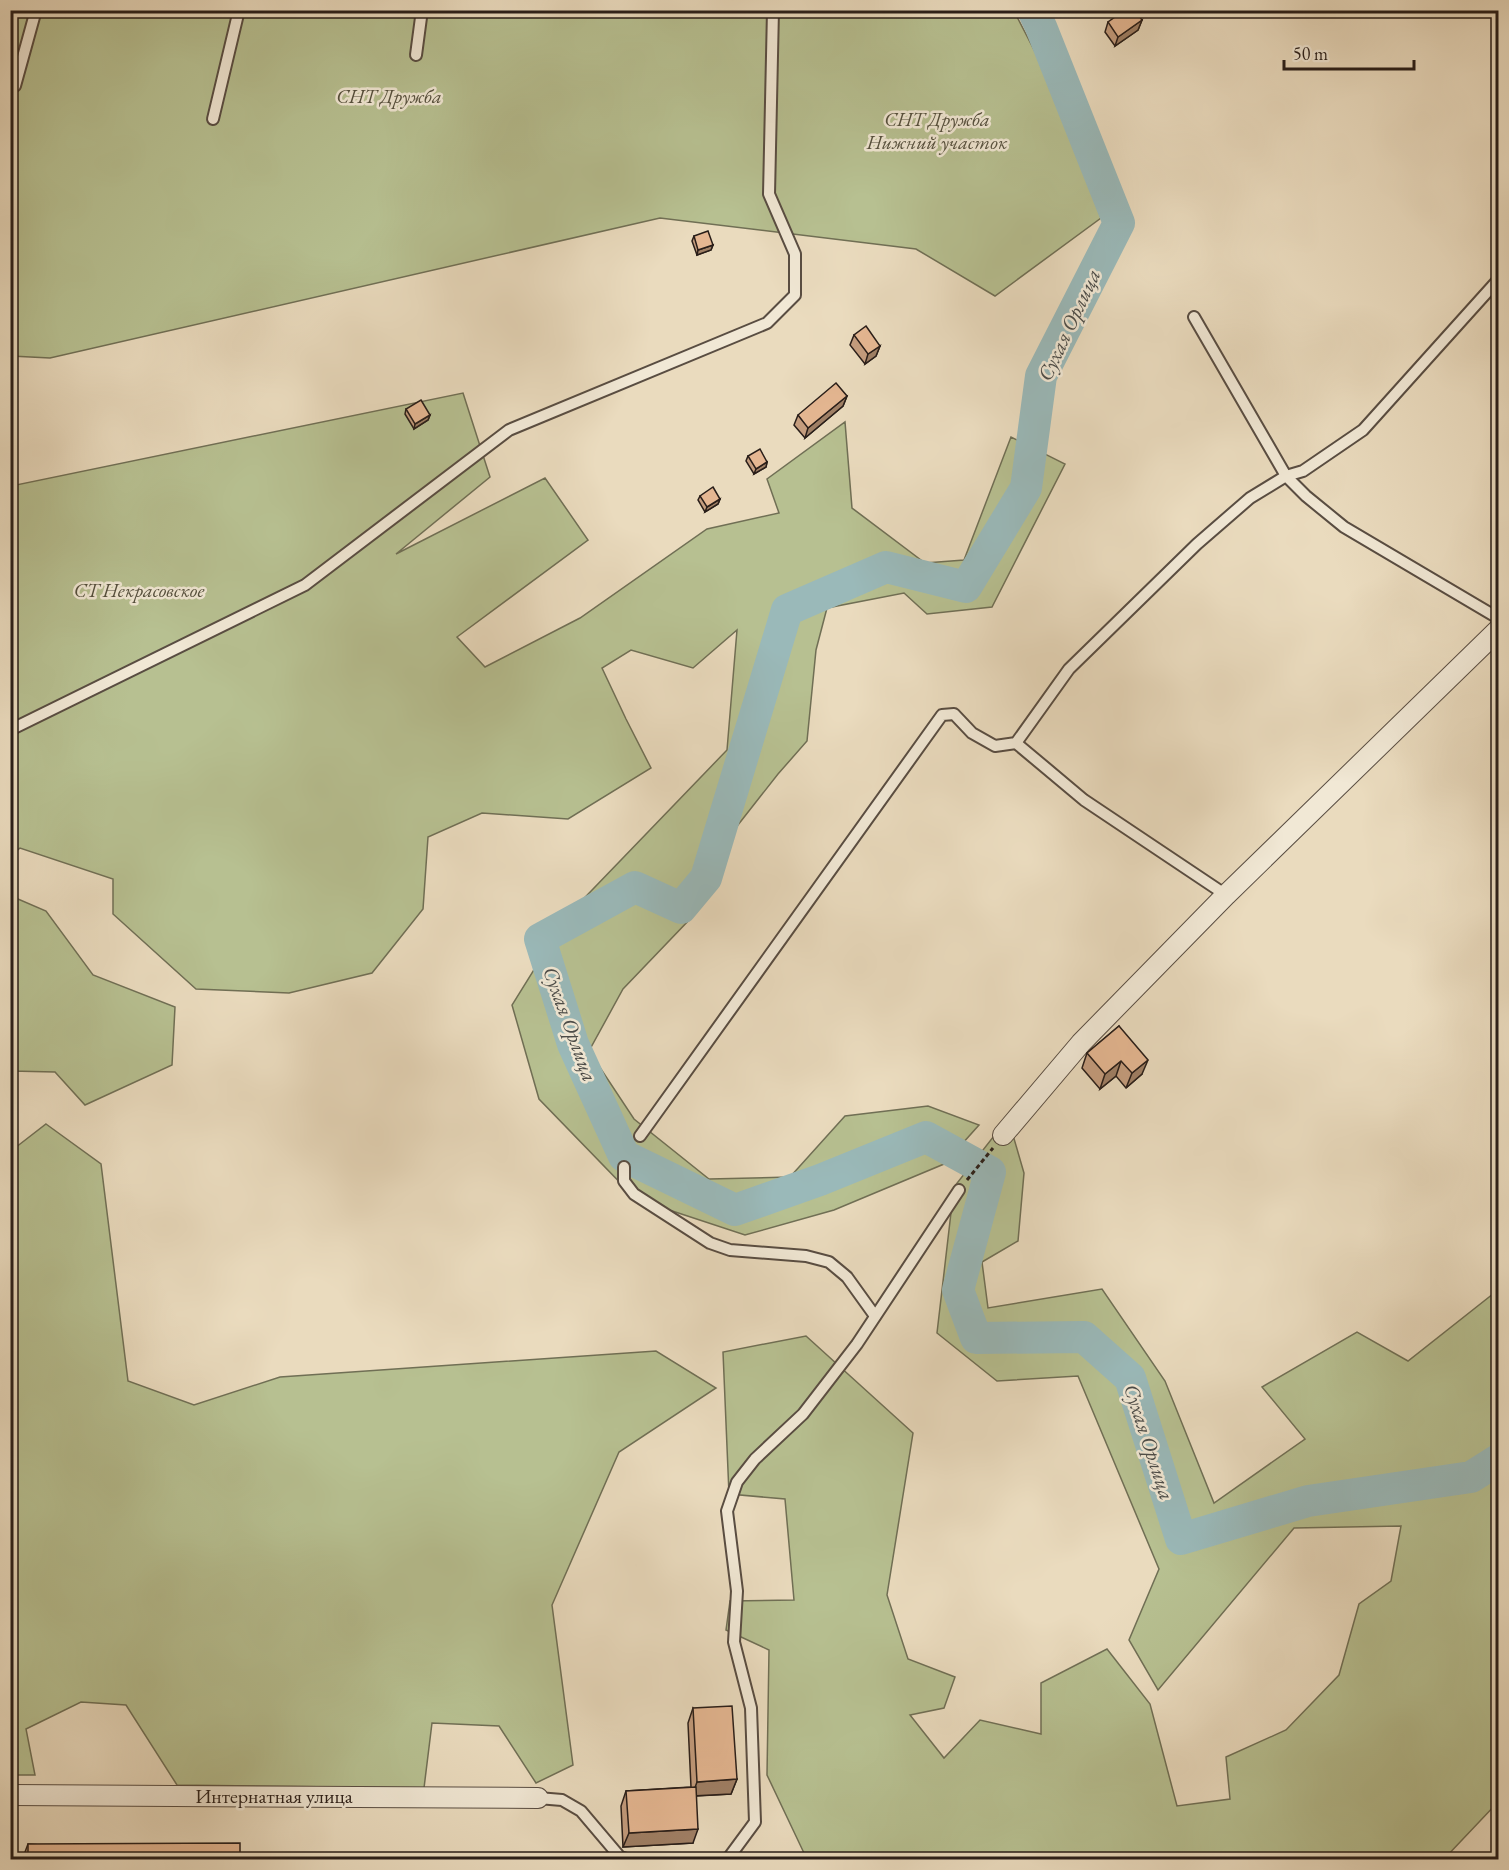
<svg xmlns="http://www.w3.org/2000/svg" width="1509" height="1870" font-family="'EB Garamond',serif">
  <rect width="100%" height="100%" fill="#eadbbe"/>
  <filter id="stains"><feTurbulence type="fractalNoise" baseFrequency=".00333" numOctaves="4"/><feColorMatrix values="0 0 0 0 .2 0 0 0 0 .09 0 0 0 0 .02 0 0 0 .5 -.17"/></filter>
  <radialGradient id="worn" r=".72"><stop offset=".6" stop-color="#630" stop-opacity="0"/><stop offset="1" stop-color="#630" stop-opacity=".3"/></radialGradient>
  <!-- green -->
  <g fill="#b7c091" stroke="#706f55" stroke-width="1.5">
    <polygon points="10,11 1014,11 1063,106 1101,218 995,296 916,249 660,218 50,358 11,356"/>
    <polygon points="463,393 490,477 396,554 545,478 588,540 457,637 485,667 580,618 707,529 779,513 767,479 845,422 852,508 925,563 964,560 1011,437 1065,464 992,607 927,614 904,593 827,608 816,650 807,741 778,774 716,853 690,919 623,989 589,1051 634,1119 709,1179 790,1177 845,1116 928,1106 979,1125 944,1164 834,1210 745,1235 636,1199 539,1099 512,1005 568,915 727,750 737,630 693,668 631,650 602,668 626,719 651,768 568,819 482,813 428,837 423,909 372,973 289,993 196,989 113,914 113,879 20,848 11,856 11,486"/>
    <polygon points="11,896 46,911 93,975 175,1007 172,1065 85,1105 55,1072 11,1071"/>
    <polygon points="1008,1118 1024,1173 1018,1241 982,1262 988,1308 1102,1289 1165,1381 1214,1503 1305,1439 1262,1387 1357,1332 1408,1361 1498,1290 1498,1802 1444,1859 803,1859 804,1853 767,1775 769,1650 726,1630 730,1601 794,1600 785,1499 729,1494 723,1352 806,1336 913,1433 887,1595 908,1659 955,1677 944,1708 910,1715 944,1758 980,1720 1041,1734 1041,1683 1107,1649 1150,1704 1177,1806 1230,1799 1226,1757 1286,1730 1339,1675 1359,1604 1391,1581 1401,1526 1294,1528 1158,1690 1129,1640 1159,1569 1078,1376 997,1381 937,1333 954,1187"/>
    <polygon points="46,1124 101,1164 128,1381 194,1405 280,1377 656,1351 716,1388 619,1452 552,1605 573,1765 536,1783 499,1726 432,1723 424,1788 177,1785 126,1705 81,1702 26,1729 35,1775 11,1775 11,1151"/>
  </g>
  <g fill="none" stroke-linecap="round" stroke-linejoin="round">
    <!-- river -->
    <polyline stroke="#9ab9b9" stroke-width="32" points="1033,10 1041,27 1119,223 1041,376 1026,488 966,587 886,567 787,610 706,878 681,908 635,887 540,939 573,1044 624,1156 735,1210 820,1180 926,1137 990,1172 958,1290 976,1338 1084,1337 1130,1378 1181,1539 1308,1501 1471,1477 1498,1460"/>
    <!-- service casing -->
    <g stroke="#594d42" stroke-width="14">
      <g id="service">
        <polyline points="416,55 422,10"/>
        <polyline points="15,86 36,10"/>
        <polyline points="213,119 239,10"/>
        <polyline points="1194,317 1286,476 1306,496 1344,527 1498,618"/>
        <polyline points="10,730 305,585 509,430 767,323 795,295 795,254 769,194 773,10"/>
        <polyline points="1016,743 1084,800 1226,895"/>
        <polyline points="640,1136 942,715 954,714 972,733 995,746 1016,743 1069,669 1197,544 1250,498 1286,476 1303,471 1363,430 1498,280"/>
        <polyline points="624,1167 624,1181 634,1194 710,1243 730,1250 806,1256 829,1262 847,1277 875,1316"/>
        <polyline points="538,1798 562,1800 581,1811 620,1857 629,1860"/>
        <polyline points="727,1860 755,1822 751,1708 734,1642 737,1591 727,1511 737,1482 755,1459 803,1414 857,1344 959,1190"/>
      </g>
    </g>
    <!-- minor casing -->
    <g stroke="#594d42" stroke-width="22">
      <g id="minor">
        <polyline points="1003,1135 1081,1043 1226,895 1498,630"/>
        <polyline points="10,1795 538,1798"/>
      </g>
    </g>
    <!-- path -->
    <polyline stroke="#291e19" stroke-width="3" stroke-dasharray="4.5 3" stroke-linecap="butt" points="967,1180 993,1148"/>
    <!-- service -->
    <use href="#service" stroke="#f1e8d5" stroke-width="10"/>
    <!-- minor -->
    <use href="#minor" stroke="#f1e8d5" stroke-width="20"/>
  </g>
  <!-- wall -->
  <g fill="#c59d7e" stroke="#291e19" stroke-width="1.5">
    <polygon points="1142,20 1138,30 1115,46 1105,32 1108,22"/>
    <polygon points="694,236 713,245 711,250 697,255 692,241"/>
    <polygon points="854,335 880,346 876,356 865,364 850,345"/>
    <polygon points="847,396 843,406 805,438 794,425 798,415"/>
    <polygon points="406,409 430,415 428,420 414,429 405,414"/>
    <polygon points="748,456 767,462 766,467 754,474 746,461"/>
    <polygon points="700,496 720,499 718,504 705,512 698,500"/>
    <polygon points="1119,1026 1142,1074 1126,1088 1116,1076 1100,1089 1082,1068 1087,1053"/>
    <polygon points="693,1708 737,1779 731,1794 696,1796 693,1843 623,1847 621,1806 626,1791 691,1787 688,1723"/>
    <polygon points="28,1844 240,1860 22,1860"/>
  </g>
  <!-- shaded-wall -->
  <g fill="#a08066" stroke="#291e19" stroke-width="1.5">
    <polygon points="1142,20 1138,30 1115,46 1118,37"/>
    <polygon points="713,245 711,250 697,255 698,250"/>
    <polygon points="880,346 876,356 865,364 868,354"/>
    <polygon points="847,396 843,406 805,438 808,428"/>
    <polygon points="430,415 428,420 414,429 415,424"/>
    <polygon points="767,462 766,467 754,474 756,469"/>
    <polygon points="720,499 718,504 705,512 707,507"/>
    <polygon points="1148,1060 1142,1074 1126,1088 1132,1073"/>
    <polygon points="1121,1061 1116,1076 1100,1089 1105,1074"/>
    <polygon points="737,1779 731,1794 692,1796 697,1782"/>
    <polygon points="698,1829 693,1843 623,1847 629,1833"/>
  </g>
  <!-- building -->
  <g fill="#e5b792" stroke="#291e19" stroke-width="1.5">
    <polygon points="1125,10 1135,10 1142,20 1118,37 1108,22"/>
    <polygon points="708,231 713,245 698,250 694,236"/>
    <polygon points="866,326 880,346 868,354 854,335"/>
    <polygon points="836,383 847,396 808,428 798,415"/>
    <polygon points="421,400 430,415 415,424 406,409"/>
    <polygon points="760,449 767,462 756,469 748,456"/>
    <polygon points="713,487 720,499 707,507 700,496"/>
    <polygon points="1119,1026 1148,1060 1132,1073 1121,1061 1105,1074 1087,1053"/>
    <polygon points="732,1706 737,1779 697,1782 693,1708"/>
    <polygon points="696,1787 698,1829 629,1833 626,1791"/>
    <polygon points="240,1843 240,1860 28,1860 28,1844"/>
  </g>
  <g text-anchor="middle" stroke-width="5" stroke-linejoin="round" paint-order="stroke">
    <!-- park labels -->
    <g font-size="20" font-style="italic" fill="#544f3d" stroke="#f1e8d5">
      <text x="389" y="103">СНТ Дружба</text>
      <text x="937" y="126">СНТ Дружба<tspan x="937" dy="23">Нижний участок</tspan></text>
      <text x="139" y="597">СТ Некрасовское</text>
    </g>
    <!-- street labels -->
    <g font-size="20" fill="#291e19" stroke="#f1e8d5">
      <text x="274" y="1803">Интернатная улица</text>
    </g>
    <!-- water labels -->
    <g font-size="21" font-style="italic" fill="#4b4c49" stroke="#f1e8d5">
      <text transform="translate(1069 325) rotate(-65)" y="7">Сухая Орлица</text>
      <text transform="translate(570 1024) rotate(70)" y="7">Сухая Орлица</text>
      <text transform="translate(1149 1442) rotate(72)" y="7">Сухая Орлица</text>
    </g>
  </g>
  <!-- margin -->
  <rect width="1509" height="1870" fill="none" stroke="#eadbbe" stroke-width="36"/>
  <rect x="12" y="12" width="1485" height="1846" fill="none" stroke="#291e19" stroke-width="3"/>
  <rect x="18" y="18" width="1473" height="1834" fill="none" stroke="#291e19" stroke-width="1.5"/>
  <!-- scale -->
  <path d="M1284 60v9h130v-9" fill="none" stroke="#291e19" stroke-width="3"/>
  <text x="1293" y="60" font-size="18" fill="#291e19" stroke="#f1e8d5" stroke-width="4.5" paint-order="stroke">50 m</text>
  <rect width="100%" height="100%" filter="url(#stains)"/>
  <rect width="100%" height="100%" fill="url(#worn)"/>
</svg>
